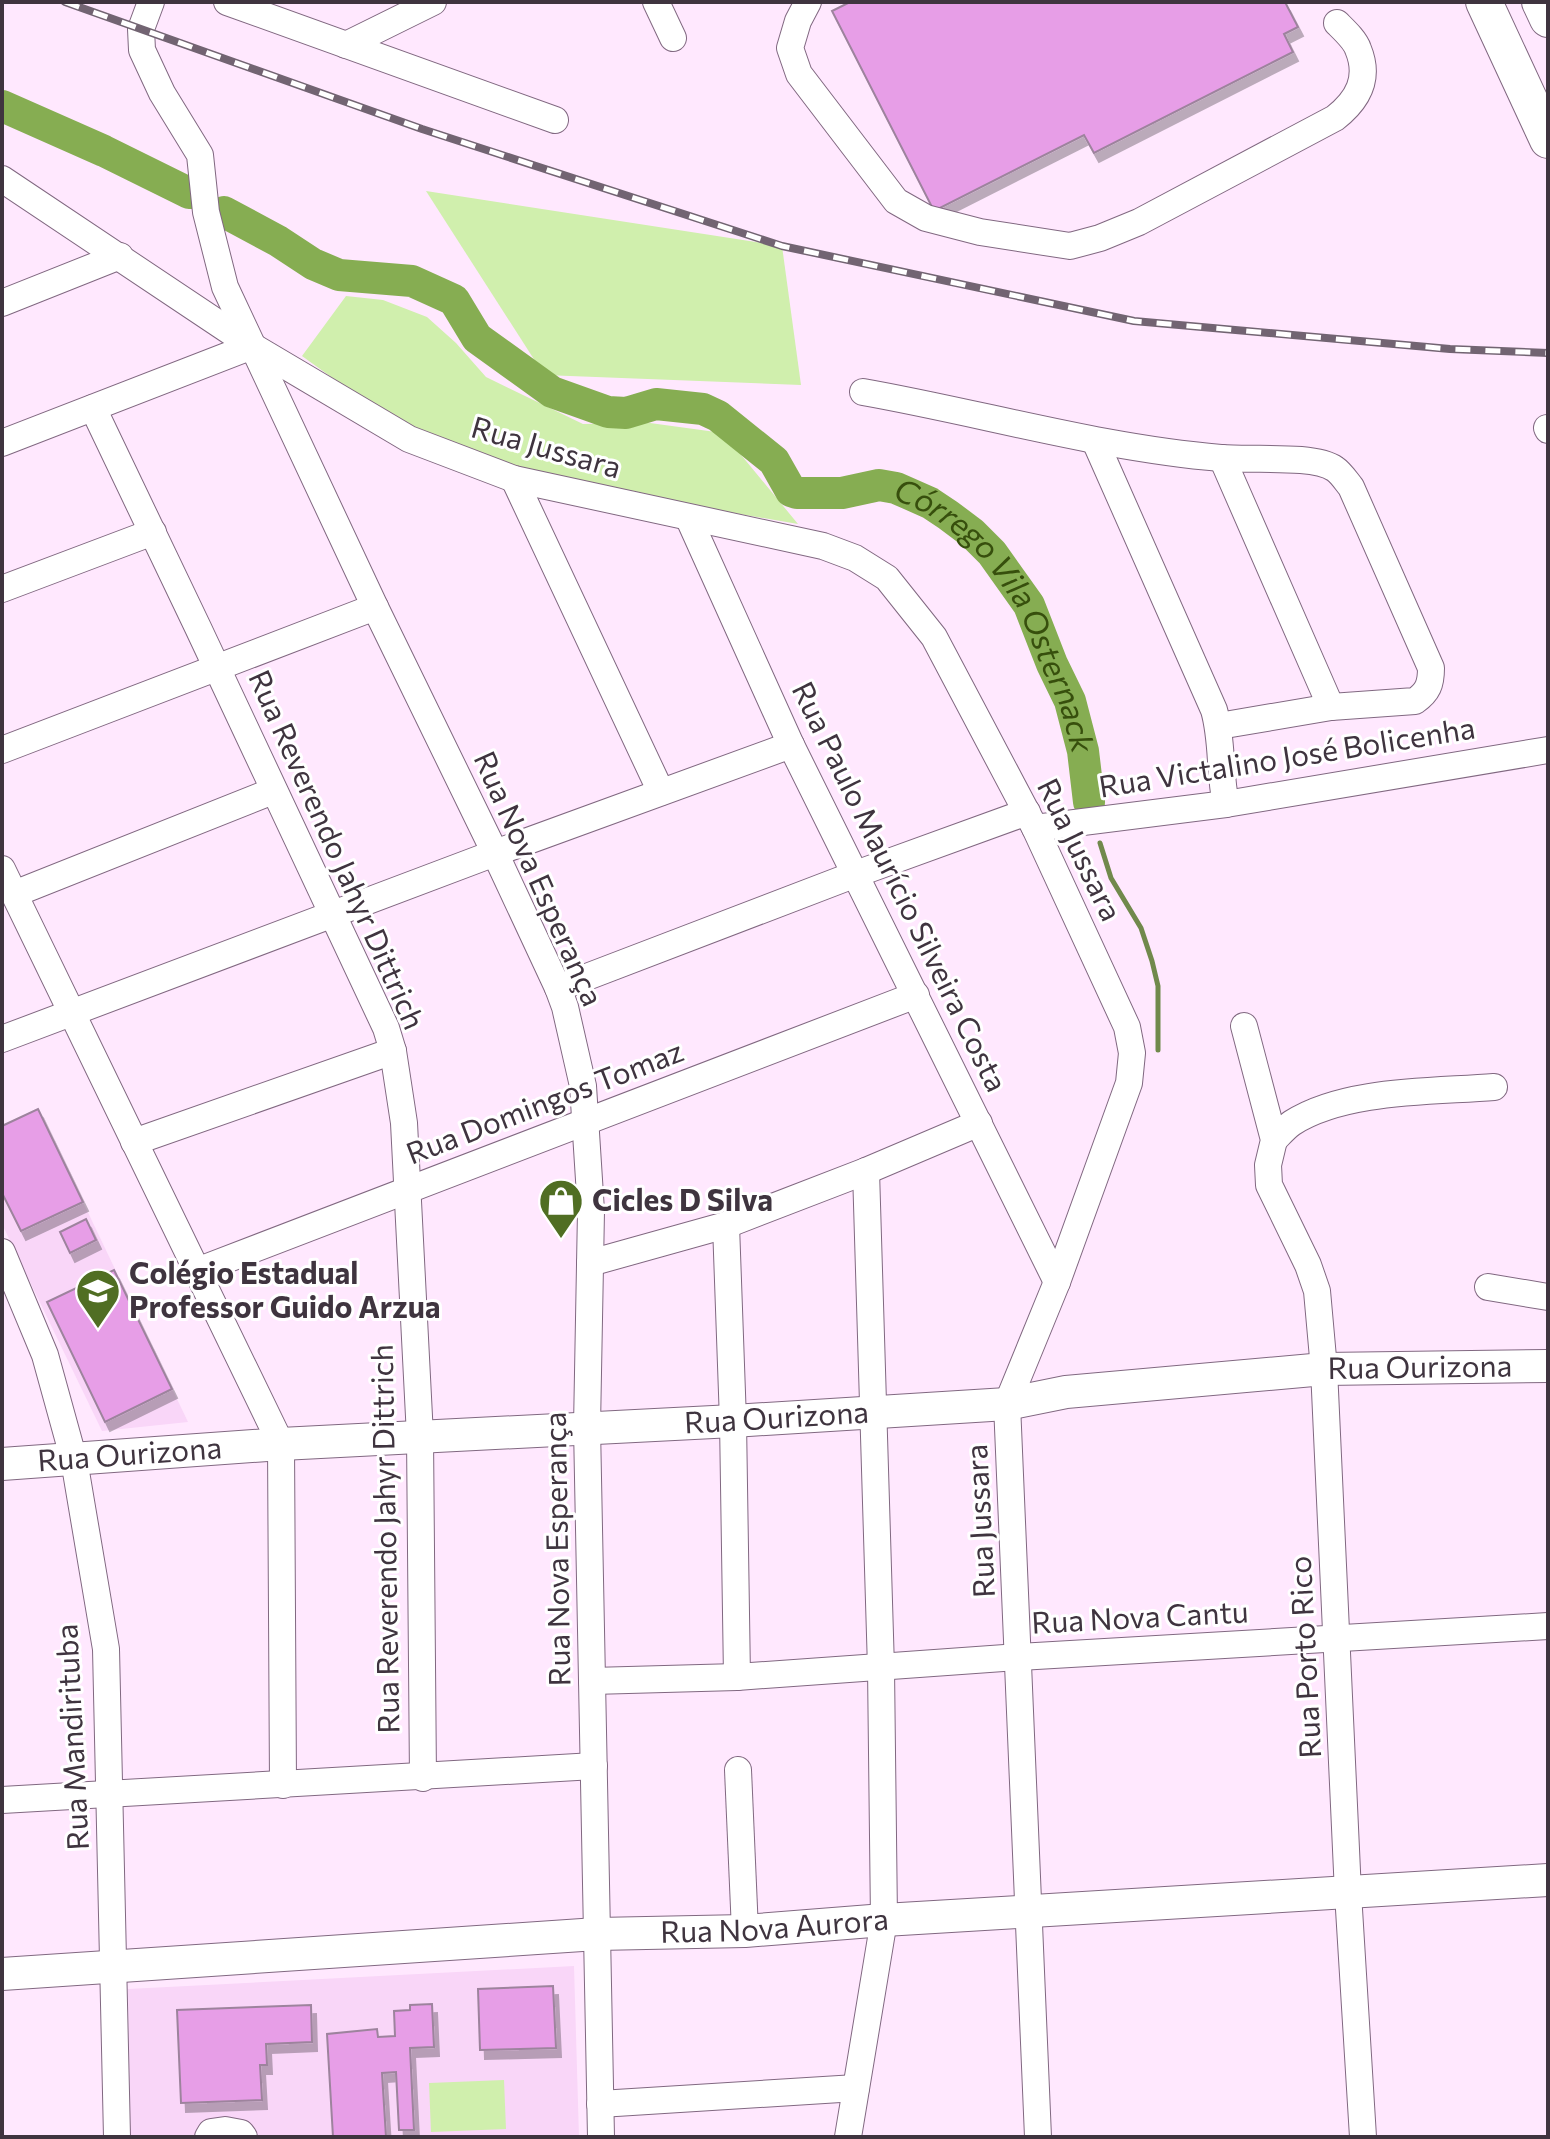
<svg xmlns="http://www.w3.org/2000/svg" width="1550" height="2139" font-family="Commissioner,sans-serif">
  <defs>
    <filter id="shadow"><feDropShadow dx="5" dy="9" stdDeviation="0" flood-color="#0004"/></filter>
  </defs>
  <rect width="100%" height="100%" fill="#ffe8fe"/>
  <!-- built -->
  <g fill="#f9d6f8">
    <polygon points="38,1109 83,1202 188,1422 102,1431 2,1224 2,1126"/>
    <polygon points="574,1966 579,2137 130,2137 128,1989"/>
  </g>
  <!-- green -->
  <g fill="#d0efad">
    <polygon points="426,191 782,246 801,385 544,375"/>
    <polygon points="346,296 383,300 427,317 456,343 486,377 583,424 650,423 723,433 798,524 606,491 498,462 395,423 302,356"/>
    <polygon points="504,2080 506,2129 431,2132 429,2083"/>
  </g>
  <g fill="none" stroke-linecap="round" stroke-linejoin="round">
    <!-- stream -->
    <polyline stroke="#71894c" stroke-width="5" points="1100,843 1111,878 1141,928 1152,961 1158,986 1158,1050"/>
    <!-- river -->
    <g stroke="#86ad52" stroke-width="32">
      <polyline points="2,106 104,151 189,193"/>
      <path id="s1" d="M224,212L278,241L313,264L339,275L412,281L454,300L477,338L552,392L608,412L626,413L656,404L703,409L718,416L774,461L791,491L797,493H842L879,485L896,488L930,503L948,515L972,533L992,553L1029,605L1052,664L1070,701L1083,751L1089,802"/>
    </g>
  </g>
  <!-- building -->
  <g fill="#e79ee7" stroke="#9d839d" stroke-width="2" filter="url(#shadow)">
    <polygon points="850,2 1285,2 1298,27 1284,34 1293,52 1094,153 1084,135 934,211 832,11"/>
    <polygon points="38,1109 83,1202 21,1231 2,1193 2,1126"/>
    <polygon points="86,1219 96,1240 70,1253 60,1232"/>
    <polygon points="114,1270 172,1389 105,1422 47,1302"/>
    <polygon points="553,1986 556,2048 480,2050 478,1989"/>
    <polygon points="432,2004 434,2047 410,2048 414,2130 399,2130 396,2072 382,2073 386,2137 333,2137 327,2034 377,2029 378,2037 395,2036 394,2011 410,2010 410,2005"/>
    <polygon points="311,2005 312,2042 266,2044 267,2065 260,2065 262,2100 181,2103 177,2010"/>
  </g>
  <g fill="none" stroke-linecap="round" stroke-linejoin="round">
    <!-- minor casing -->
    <g stroke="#816881" stroke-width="28">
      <g id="minor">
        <polyline points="151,2 141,29 142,50 162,93 200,155 206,212 225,287 375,607 495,853 558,988 565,1007 583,1086 591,1211 587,1427 601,2137"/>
        <polyline points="227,2 555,120"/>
        <polyline points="656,2 673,38"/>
        <path d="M808,2L798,21L790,48L799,74L896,201L926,218L980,232L1070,246L1100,238L1139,222L1335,118C1358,100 1370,78 1358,49C1355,40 1344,30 1337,23"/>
        <polyline points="346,45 433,2"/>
        <polyline points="2,179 252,346 409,439 514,479 823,546 855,558 887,578 934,637 1035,828 1127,1027 1132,1053 1129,1083 1057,1282 1007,1404 1038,2137"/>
        <polyline points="2,303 120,256"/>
        <path d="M863,392C982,413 1100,448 1221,458C1249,461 1314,454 1335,469C1341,473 1346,481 1351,487L1431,668C1431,684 1428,692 1415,701L1331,707L1219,726"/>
        <path d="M93,408C192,614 290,821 386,1028L393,1051L404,1123L420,1436L423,1778"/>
        <polyline points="1547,428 1548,430"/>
        <path d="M1095,441L1214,710C1223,741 1219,773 1226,804"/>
        <polyline points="2,443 252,346"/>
        <polyline points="1222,458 1331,707"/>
        <polyline points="514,479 661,792"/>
        <polyline points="689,519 791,745 1057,1282"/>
        <polyline points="2,589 153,532"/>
        <polyline points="2,750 375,607"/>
        <polyline points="1035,828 1226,804 1548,750"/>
        <polyline points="2,869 281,1444 283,1785"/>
        <polyline points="14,894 273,791"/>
        <polyline points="558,988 856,874 1027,812"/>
        <polyline points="1244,1026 1274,1140 1268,1165 1269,1185 1308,1265 1317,1291 1324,1369 1348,1893 1363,2137"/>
        <polyline points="2,1039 495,853 791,745"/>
        <path d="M1274,1140C1280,1134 1286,1127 1292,1123C1345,1089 1433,1092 1494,1087"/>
        <polyline points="134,1142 393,1051"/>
        <polyline points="726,1225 733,1421 737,1677"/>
        <polyline points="2,1252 45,1355 74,1460 106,1649 117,2137"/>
        <polyline points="590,1263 726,1225 866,1171 979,1123"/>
        <polyline points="197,1271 916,995"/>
        <polyline points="1488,1287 1548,1297"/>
        <polyline points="592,1681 737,1677 1019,1657 1548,1626"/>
        <polyline points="738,1770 745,1931"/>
        <polyline points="2,1800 594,1766"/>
        <polyline points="600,2104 856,2088"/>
        <polyline points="208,2137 211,2132 225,2130 241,2133 244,2137"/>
        <polyline points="848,2137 884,1920 881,1668 866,1171"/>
      </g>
    </g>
    <!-- major casing -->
    <g stroke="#816881" stroke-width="34">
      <g id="major">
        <path id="s2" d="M2,1464L281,1444L733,1421L1007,1404L1066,1392L1324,1369L1548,1366"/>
        <path id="s3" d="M2,1974L597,1934L745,1931L884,1920L1548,1880"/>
      </g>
    </g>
    <!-- highway casing -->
    <g stroke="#816881" stroke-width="38">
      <g id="highway">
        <polyline points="1484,2 1548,140"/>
        <polyline points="1540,2 1548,19"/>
      </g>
    </g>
    <!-- minor -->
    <use href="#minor" stroke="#fff" stroke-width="26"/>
    <!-- major -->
    <use href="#major" stroke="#fff" stroke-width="32"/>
    <!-- highway -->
    <use href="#highway" stroke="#fff" stroke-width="36"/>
    <!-- rail casing -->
    <g stroke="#726472" stroke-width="8">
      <polyline id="rail" points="65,2 422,129 782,246 1134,321 1450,349 1548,353"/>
    </g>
    <!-- rail -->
    <use href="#rail" stroke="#fff" stroke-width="5" stroke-dasharray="15" stroke-linecap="butt"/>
  </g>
  <!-- icons -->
  <defs>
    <g id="shop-pin" transform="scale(2.3)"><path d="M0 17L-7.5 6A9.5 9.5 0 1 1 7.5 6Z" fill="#506e23" stroke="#fff"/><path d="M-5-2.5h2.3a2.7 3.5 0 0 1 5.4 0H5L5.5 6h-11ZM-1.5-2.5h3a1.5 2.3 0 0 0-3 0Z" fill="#fff"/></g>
    <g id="school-pin" transform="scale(2.3)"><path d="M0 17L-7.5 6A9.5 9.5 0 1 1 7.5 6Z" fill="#506e23" stroke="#fff"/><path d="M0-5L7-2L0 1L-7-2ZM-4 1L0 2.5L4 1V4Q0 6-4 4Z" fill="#fff"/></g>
  </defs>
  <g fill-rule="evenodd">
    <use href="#shop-pin" x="561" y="1201"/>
    <use href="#school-pin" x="98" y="1291"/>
  </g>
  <g text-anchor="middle" stroke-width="6" stroke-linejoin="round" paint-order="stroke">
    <!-- street labels -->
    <g font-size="30" fill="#3f343f" stroke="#fff">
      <text transform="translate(546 448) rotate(16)" y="10">Rua Jussara</text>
      <text transform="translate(1287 758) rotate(-9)" y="10">Rua Victalino José Bolicenha</text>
      <text transform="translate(336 850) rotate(66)" y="10">Rua Reverendo Jahyr Dittrich</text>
      <text transform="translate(1079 850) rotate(64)" y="10">Rua Jussara</text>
      <text transform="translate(538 879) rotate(66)" y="10">Rua Nova Esperança</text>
      <text transform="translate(899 887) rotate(64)" y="10">Rua Paulo Maurício Silveira Costa</text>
      <text transform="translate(545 1103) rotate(-21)" y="10">Rua Domingos Tomaz</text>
      <text dy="10" stroke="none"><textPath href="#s2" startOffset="1422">Rua Ourizona</textPath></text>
      <text dy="10" stroke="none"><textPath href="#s2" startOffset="776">Rua Ourizona</textPath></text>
      <text dy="10" stroke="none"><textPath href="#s2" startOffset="128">Rua Ourizona</textPath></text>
      <text transform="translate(981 1521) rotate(-93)" y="10">Rua Jussara</text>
      <text transform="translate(386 1539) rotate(-91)" y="10">Rua Reverendo Jahyr Dittrich</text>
      <text transform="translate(558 1549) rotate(-91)" y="10">Rua Nova Esperança</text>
      <text transform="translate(1140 1618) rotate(-3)" y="10">Rua Nova Cantu</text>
      <text transform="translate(1306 1657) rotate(-93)" y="10">Rua Porto Rico</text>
      <text transform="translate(73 1737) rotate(-93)" y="10">Rua Mandirituba</text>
      <text dy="10" stroke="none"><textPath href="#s3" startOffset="774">Rua Nova Aurora</textPath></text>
    </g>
    <!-- poi labels -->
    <g font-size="30" font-weight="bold" fill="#3f343f" stroke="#fff" text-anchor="start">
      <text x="592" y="1211">Cicles D Silva</text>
      <text x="129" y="1284">Colégio Estadual<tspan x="129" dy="34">Professor Guido Arzua</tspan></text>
    </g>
    <!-- water labels -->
    <g font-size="32" font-style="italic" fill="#374f0d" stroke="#fff">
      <text dy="11" stroke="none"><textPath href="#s1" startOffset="942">Córrego Vila Osternack</textPath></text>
    </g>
  </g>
  <!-- border -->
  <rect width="1550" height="2139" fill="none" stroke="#3f343f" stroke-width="8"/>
</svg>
